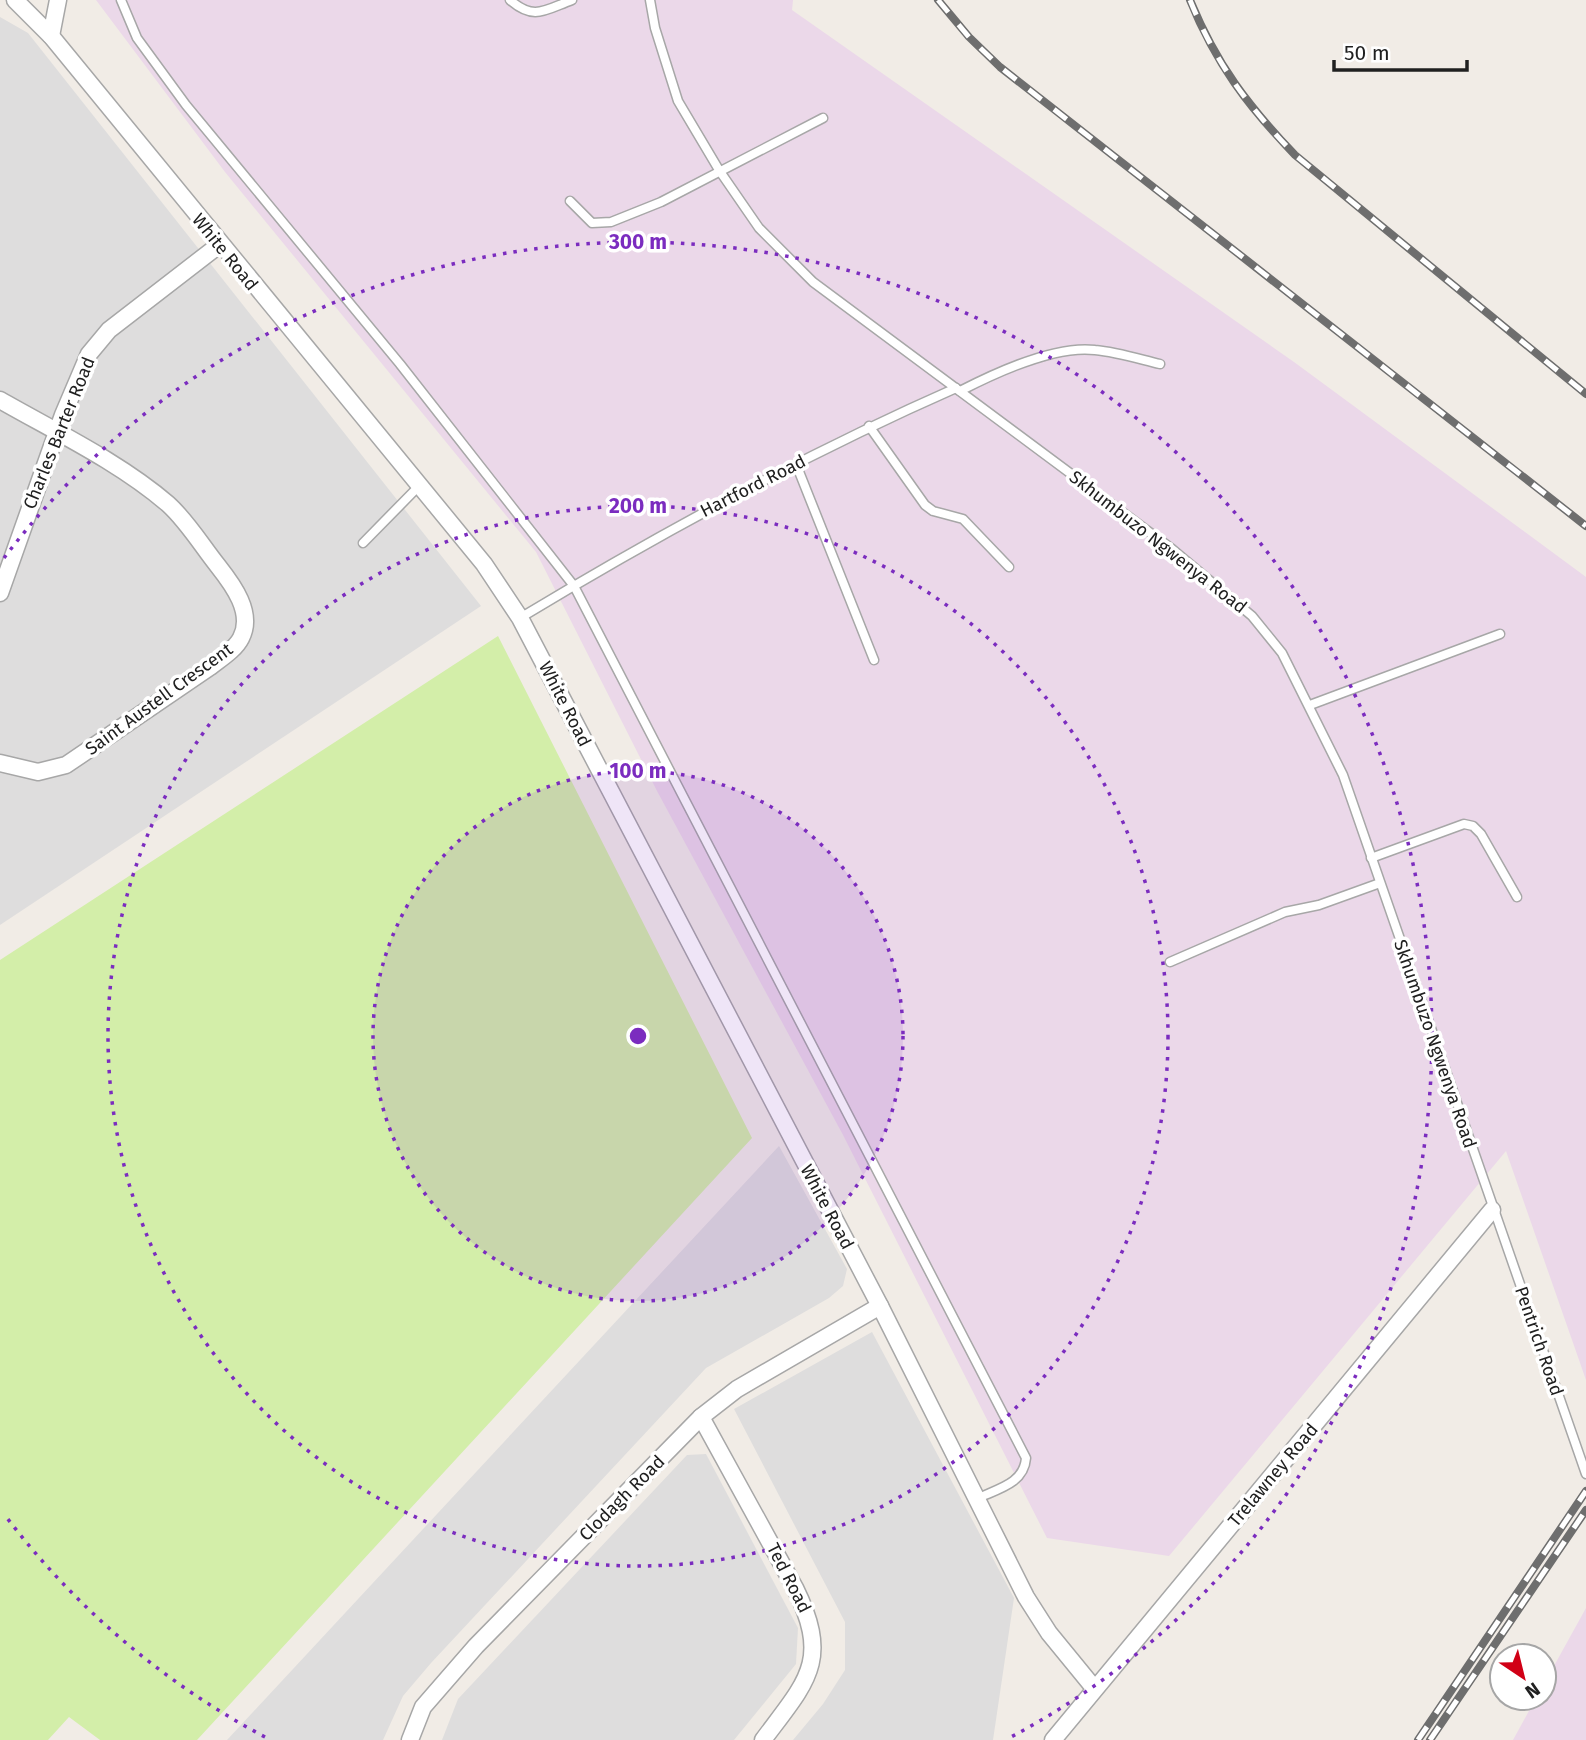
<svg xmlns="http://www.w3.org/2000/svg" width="1586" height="1740" font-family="'Fira Sans',sans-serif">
  <rect width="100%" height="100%" fill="#f1ece6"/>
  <!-- residential -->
  <g fill="#dedddd">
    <polygon points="0,17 28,33 481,606 0,925"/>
    <polygon points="779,1146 847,1269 843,1286 829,1298 706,1368 431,1663 403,1696 383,1740 227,1740"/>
    <polygon points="872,1332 1014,1598 993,1740 793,1740 823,1704 845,1670 845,1622 734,1409"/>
    <polygon points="706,1454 798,1628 796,1664 734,1740 442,1740 458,1699 687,1455"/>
  </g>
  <!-- industrial -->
  <g fill="#ebd8e9">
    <polygon points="96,0 793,0 792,10 1294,362 1586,577 1586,1380 1506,1151 1169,1556 1047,1538 843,1135 657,791 536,552 225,172"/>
    <polygon points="1586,1608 1586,1740 1513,1740 1536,1698 1544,1698 1544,1684"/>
  </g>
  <!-- grass -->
  <polygon fill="#d3eea9" points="498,636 752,1138 197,1740 100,1740 69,1717 48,1740 0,1740 0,960"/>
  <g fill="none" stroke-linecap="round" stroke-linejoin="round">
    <!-- lane casing -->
    <g stroke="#a7a7a7" stroke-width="11">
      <g id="lane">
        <path d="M121,0L137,38L186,105L400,364L574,586L1026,1458C1024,1484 997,1489 976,1499"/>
        <path d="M510,0C534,21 545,10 572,0"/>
        <polyline points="650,0 655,28 678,101 719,170 759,228 813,282 1172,549 1252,616 1282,653 1343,775 1586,1474"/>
        <polyline points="570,201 592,223 611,222 661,202 823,118"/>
        <path d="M960,391C995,373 1056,345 1095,350C1117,352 1139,359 1160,364"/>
        <polyline points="869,426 925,505 933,511 963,519 1009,567"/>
        <polyline points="796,464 874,660"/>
        <polyline points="363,543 419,486"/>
        <path d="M520,618C661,533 806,454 956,388"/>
        <polyline points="1310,705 1500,634"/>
        <polyline points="1371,858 1464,824 1473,826 1481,834 1517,897"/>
        <polyline points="1170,962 1285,912 1319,905 1380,883"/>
      </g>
    </g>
    <!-- street casing -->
    <g stroke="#a7a7a7" stroke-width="19">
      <g id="street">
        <polyline points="15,0 51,36 484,564 520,618 880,1306 1026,1597 1049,1633 1094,1688"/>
        <polyline points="51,36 58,0"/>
        <path d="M0,400C56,432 119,462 168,504C187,521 202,546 218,566C233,585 254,613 241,638C235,650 220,659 210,667L66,765L38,772L0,763"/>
        <polyline points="0,593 63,415 89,354 109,330 219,245"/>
        <path d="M701,1417L795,1588C831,1661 807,1681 763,1740"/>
        <polyline points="410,1740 423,1707 476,1646 701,1417 737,1389 880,1306"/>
        <polyline points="1053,1740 1492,1210"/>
      </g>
    </g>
    <!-- lane -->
    <use href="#lane" stroke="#fff" stroke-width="8"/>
    <!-- street -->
    <use href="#street" stroke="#fff" stroke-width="16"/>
    <!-- rail casing -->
    <g stroke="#6e6e6e" stroke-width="8">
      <g id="rail">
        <polyline points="938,0 969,37 1000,67 1586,526"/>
        <path d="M1190,0C1216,64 1248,106 1295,155L1586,394"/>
        <polyline points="1418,1740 1586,1491"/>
        <polyline points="1430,1740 1586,1510"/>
      </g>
    </g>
    <!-- rail -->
    <use href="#rail" stroke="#fff" stroke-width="5" stroke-dasharray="16" stroke-linecap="butt"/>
  </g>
  <!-- distance rings -->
  <circle cx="638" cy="1036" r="265" fill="#7b2cbf" fill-opacity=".12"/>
  <g fill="none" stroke="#7b2cbf" stroke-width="3.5" stroke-dasharray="3.5 7">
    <circle cx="638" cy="1036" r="265"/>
    <circle cx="638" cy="1036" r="530"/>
    <path d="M265 1737A794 794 0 0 1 4 1514M4 558A794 794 0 1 1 1011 1737"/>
  </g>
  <g text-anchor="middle" stroke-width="7" stroke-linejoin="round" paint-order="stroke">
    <!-- street labels -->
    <g font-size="18" fill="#202020" stroke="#fff">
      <text transform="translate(225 252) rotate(51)" y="6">White Road</text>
      <text transform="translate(59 433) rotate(-68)" y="6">Charles Barter Road</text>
      <text transform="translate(753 486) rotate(-27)" y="6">Hartford Road</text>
      <text transform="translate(1158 542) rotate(38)" y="6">Skhumbuzo Ngwenya Road</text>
      <text transform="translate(159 699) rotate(-36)" y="6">Saint Austell Crescent</text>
      <text transform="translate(565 704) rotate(63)" y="6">White Road</text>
      <text transform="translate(1435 1044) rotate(71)" y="6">Skhumbuzo Ngwenya Road</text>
      <text transform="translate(827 1207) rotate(62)" y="6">White Road</text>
      <text transform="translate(1539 1341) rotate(71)" y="6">Pentrich Road</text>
      <text transform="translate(1273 1475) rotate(-50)" y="6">Trelawney Road</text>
      <text transform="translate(622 1498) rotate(-45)" y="6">Clodagh Road</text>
      <text transform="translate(789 1578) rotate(63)" y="6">Ted Road</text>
    </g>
  </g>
  <circle cx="638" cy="1036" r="10" fill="#7b2cbf" stroke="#fff" stroke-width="3.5"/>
  <g font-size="21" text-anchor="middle" font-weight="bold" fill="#7b2cbf" stroke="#fff" stroke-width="7" stroke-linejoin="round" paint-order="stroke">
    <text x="638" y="249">300 m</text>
    <text x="638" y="513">200 m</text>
    <text x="638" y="778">100 m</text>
  </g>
  <!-- north arrow -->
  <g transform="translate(1523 1677) rotate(145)"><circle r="33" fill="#ffffff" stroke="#a6a6a6" stroke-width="2"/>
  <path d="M0-5L12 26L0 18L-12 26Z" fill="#d10016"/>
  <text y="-10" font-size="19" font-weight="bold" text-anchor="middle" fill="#202020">N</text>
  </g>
  <!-- scale -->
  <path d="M1334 60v10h133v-10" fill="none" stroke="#202020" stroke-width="3.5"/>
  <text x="1344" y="60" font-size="21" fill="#202020" stroke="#ffffff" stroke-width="5" paint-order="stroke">50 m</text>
</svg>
